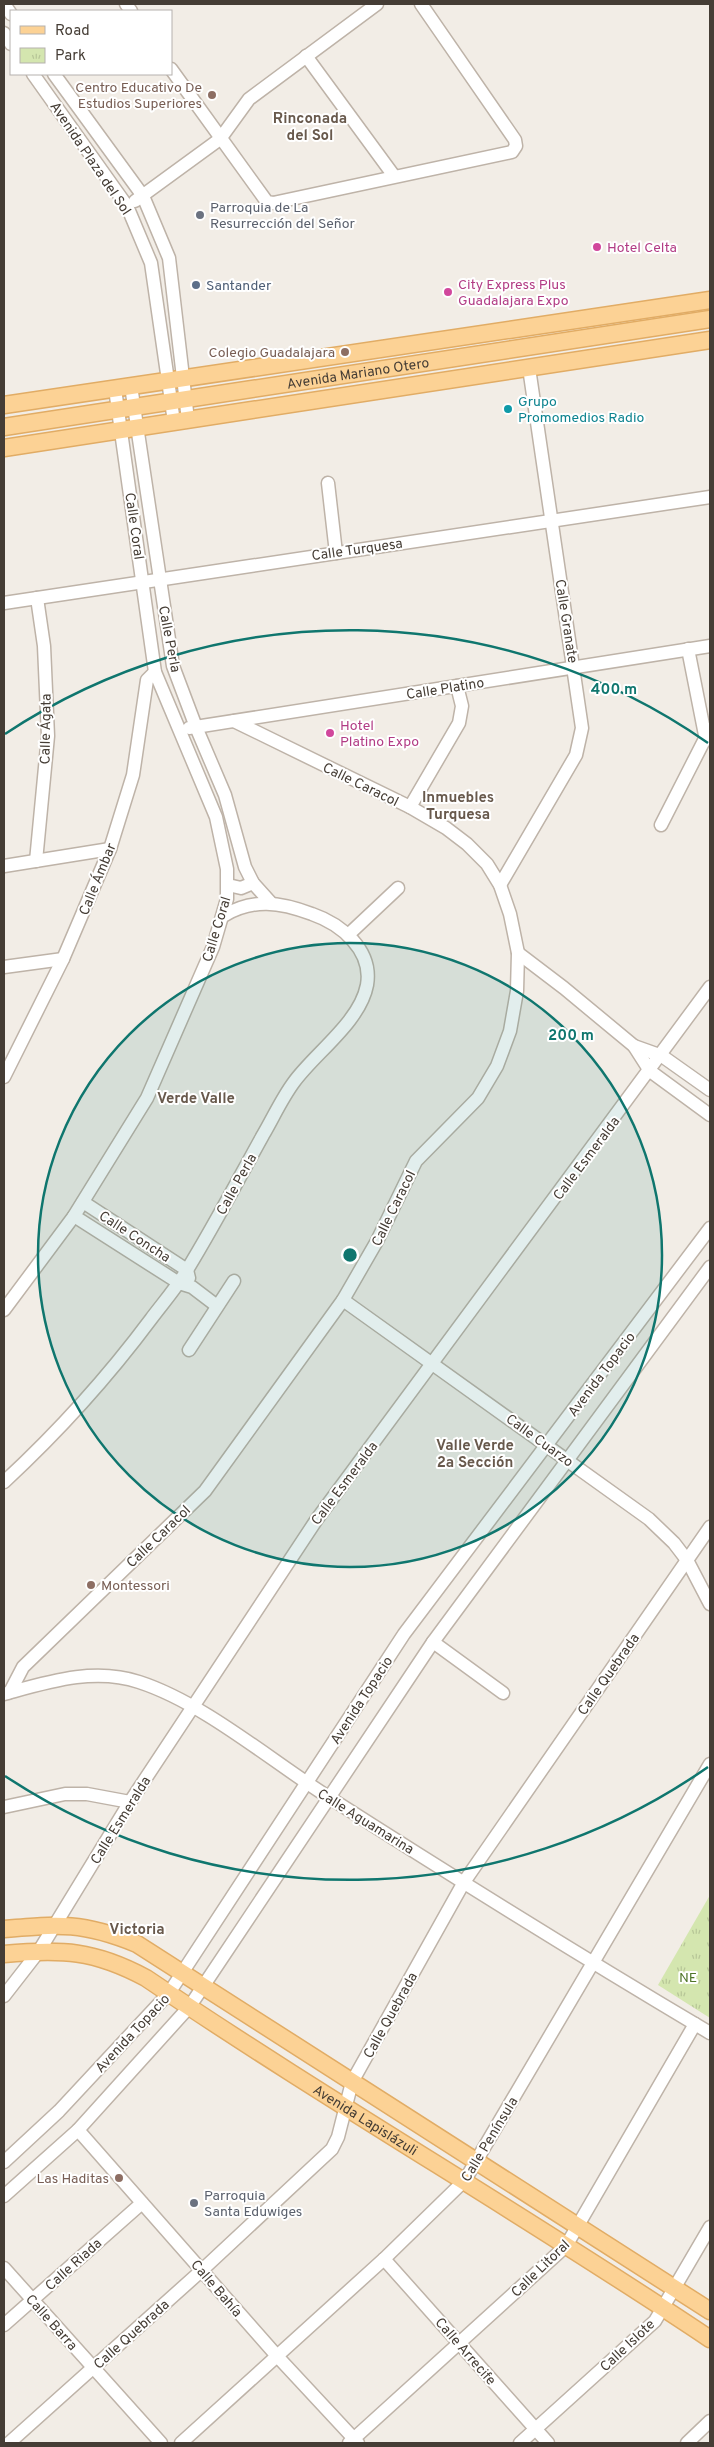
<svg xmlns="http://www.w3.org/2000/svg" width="714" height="2447" font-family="Overpass,sans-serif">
  <defs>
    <pattern id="park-tufts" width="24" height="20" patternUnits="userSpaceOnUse" patternTransform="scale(1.25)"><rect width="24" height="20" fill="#d4e6af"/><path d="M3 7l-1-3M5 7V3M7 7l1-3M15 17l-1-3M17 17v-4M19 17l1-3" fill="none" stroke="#b7c697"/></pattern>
  </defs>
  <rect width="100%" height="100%" fill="#f2ede6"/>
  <!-- park -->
  <polygon fill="url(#park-tufts)" points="710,1895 710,2018 658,1985"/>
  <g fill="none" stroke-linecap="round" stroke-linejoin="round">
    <!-- minor casing -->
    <g stroke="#beb3a8" stroke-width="15">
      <g id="minor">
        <polyline points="4,4 11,14"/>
        <polyline points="126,4 131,11"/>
        <polyline points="4,33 11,44"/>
        <polyline points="306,56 394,176"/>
        <polyline points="171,69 267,202 273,203 512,152 516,146 515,140 421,4"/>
        <polyline points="33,74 127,206 151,263 174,422"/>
        <polyline points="54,74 143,196 169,258 188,420"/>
        <polyline points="135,201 220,139 249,99 377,4"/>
        <polyline points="131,386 173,666 196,727 225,795 245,867 253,883 271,903"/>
        <polyline points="328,483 336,553"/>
        <polyline points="4,603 710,497"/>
        <polyline points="688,649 706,740"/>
        <polyline points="189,728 710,646"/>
        <polyline points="410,807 459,723 462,706 457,686"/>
        <polyline points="661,825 710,729"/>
        <polyline points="36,861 48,736 44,646 37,598"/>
        <polyline points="4,866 110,849"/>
        <polyline points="228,885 241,888 253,883"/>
        <polyline points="500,885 576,755 582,728 529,368"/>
        <polyline points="348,935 398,888"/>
        <polyline points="518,953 564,988 634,1046 650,1071 710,1115"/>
        <polyline points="4,967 63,959"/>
        <polyline points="634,1046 662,1056 710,1090"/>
        <polyline points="4,1077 63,959 110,849 133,775 147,680 155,672"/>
        <polyline points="83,1202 187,1270 189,1278"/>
        <polyline points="74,1216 179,1283 192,1287 217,1306"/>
        <polyline points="343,1300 649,1519 674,1543 687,1560 710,1604"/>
        <polyline points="4,1310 74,1216 147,1098 213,947 227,899 227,869 216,817 155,672 115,389"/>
        <polyline points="189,1350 234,1281"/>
        <path d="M4,1482C58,1432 107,1378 151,1319C163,1303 177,1287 187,1270C214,1226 238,1180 263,1135C273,1118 282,1098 294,1082C315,1053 360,1022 367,985C373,950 341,924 312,914C280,902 253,898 223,916"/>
        <polyline points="433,1642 503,1693"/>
        <polyline points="10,1692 23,1667 205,1491 343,1300 377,1241 416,1161 478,1098 497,1066 510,1031 517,991 518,953 510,914 500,885 487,864 467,844 446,828 410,807 234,721"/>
        <path d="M4,1694C48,1682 94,1667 139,1682C204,1703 271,1761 330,1798C455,1878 582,1957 710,2033"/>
        <polyline points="4,1807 65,1794 87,1794 130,1802"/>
        <polyline points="4,1996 39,1951 130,1802 317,1519 710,987"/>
        <polyline points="78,2130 277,2356 358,2443"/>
        <polyline points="4,2162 59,2111 169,1993 404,1634 710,1228"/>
        <polyline points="4,2196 78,2130 190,2006 433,1642 710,1267"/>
        <polyline points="384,2259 548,2443"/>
        <polyline points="4,2268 161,2443"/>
        <polyline points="4,2325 142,2203"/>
        <polyline points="9,2443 201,2271 332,2149 338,2137 352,2082 464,1882 710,1527"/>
        <polyline points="181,2443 384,2259 465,2180 710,1764"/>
        <polyline points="349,2443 566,2246 695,2024"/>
        <polyline points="520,2443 655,2321 710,2227"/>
        <polyline points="687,2443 710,2421"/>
      </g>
    </g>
    <!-- major casing -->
    <g stroke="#e1ac65" stroke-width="19">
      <g id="major">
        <polyline points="4,405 710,300"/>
        <path id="s1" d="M4,427L710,319"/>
        <polyline points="4,448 710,340"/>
        <path d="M4,1929C60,1924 83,1922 137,1944L710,2311"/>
        <path id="s2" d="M4,1954C62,1949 94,1950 146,1978C331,2103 525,2215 710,2339"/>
      </g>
    </g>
    <!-- minor -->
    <use href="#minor" stroke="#fff" stroke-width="12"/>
    <!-- major -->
    <use href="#major" stroke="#fcd295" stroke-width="16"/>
  </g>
  <!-- distance rings -->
  <circle cx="350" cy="1255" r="312" fill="#0f766e" fill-opacity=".12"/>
  <g fill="none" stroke="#0f766e" stroke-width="2.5">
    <circle cx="350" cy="1255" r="312"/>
    <path d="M708 1767A625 625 0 0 1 5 1776M5 734A625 625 0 0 1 708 743"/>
  </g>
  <!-- markers -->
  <g fill="#8d6e63" stroke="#fff" stroke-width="2">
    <circle cx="212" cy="95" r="5"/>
    <circle cx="345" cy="352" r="5"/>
    <circle cx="91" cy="1585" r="5"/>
    <circle cx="119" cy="2178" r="5"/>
  </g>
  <g fill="#6b7280" stroke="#fff" stroke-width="2">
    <circle cx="200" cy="215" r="5"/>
    <circle cx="194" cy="2203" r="5"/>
  </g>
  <g fill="#d1479c" stroke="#fff" stroke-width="2">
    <circle cx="597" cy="247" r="5"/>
    <circle cx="448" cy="292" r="5"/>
    <circle cx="330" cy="733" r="5"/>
  </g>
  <circle fill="#5c6f8a" stroke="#fff" stroke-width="2" cx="196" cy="285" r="5"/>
  <circle fill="#0f9aa8" stroke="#fff" stroke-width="2" cx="508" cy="409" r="5"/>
  <g text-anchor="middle" stroke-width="4" stroke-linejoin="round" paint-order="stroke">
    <!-- education labels -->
    <g font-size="14" fill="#785e54" stroke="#fff" text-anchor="end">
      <text x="202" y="92">Centro Educativo De<tspan x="202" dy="16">Estudios Superiores</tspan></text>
      <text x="335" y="357">Colegio Guadalajara</text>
      <text x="101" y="1590" text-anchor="start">Montessori</text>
      <text x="109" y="2183">Las Haditas</text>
    </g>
    <!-- street labels -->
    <g font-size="14" fill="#453d35" stroke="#fff">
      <text transform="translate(91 158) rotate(56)" y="5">Avenida Plaza del Sol</text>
      <text dy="5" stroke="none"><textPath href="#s1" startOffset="358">Avenida Mariano Otero</textPath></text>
      <text transform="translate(135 526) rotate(82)" y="5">Calle Coral</text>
      <text transform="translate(357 549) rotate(-8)" y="5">Calle Turquesa</text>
      <text transform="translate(567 621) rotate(81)" y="5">Calle Granate</text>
      <text transform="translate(170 639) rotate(79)" y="5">Calle Perla</text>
      <text transform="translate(445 688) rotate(-9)" y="5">Calle Platino</text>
      <text transform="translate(45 729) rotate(-89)" y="5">Calle Ágata</text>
      <text transform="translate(361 784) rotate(26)" y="5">Calle Caracol</text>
      <text transform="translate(97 879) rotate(-68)" y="5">Calle Ámbar</text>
      <text transform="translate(216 929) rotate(-73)" y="5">Calle Coral</text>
      <text transform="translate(586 1158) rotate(-53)" y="5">Calle Esmeralda</text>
      <text transform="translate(236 1184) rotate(-61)" y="5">Calle Perla</text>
      <text transform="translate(393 1208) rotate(-64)" y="5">Calle Caracol</text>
      <text transform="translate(135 1236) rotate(33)" y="5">Calle Concha</text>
      <text transform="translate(601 1374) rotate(-53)" y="5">Avenida Topacio</text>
      <text transform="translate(540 1440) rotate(36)" y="5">Calle Cuarzo</text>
      <text transform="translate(344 1483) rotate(-53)" y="5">Calle Esmeralda</text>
      <text transform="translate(158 1536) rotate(-44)" y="5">Calle Caracol</text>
      <text transform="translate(608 1674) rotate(-55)" y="5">Calle Quebrada</text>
      <text transform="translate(361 1700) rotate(-57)" y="5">Avenida Topacio</text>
      <text transform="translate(120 1820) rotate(-58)" y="5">Calle Esmeralda</text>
      <text transform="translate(366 1821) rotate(32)" y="5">Calle Aguamarina</text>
      <text transform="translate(390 2015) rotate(-61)" y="5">Calle Quebrada</text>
      <text transform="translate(132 2033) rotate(-47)" y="5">Avenida Topacio</text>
      <text dy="5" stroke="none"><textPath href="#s2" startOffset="408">Avenida Lapislázuli</textPath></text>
      <text transform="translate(489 2139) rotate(-59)" y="5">Calle Península</text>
      <text transform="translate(73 2264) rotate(-42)" y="5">Calle Riada</text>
      <text transform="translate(540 2268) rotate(-44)" y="5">Calle Litoral</text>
      <text transform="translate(217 2288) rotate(49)" y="5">Calle Bahía</text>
      <text transform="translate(52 2322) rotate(48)" y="5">Calle Barra</text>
      <text transform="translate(131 2334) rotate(-42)" y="5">Calle Quebrada</text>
      <text transform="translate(627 2345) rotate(-43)" y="5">Calle Islote</text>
      <text transform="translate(466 2351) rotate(49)" y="5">Calle Arrecife</text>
    </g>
    <!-- worship labels -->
    <g font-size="14" fill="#5b616d" stroke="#fff" text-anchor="start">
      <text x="210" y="212">Parroquia de La<tspan x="210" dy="16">Resurrección del Señor</tspan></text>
      <text x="204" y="2200">Parroquia<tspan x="204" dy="16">Santa Eduwiges</tspan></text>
    </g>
    <!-- hotel labels -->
    <g font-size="14" fill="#b23c85" stroke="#fff" text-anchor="start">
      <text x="607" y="252">Hotel Celta</text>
      <text x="458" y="289">City Express Plus<tspan x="458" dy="16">Guadalajara Expo</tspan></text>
      <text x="340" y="730">Hotel<tspan x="340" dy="16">Platino Expo</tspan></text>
    </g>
    <!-- service labels -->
    <g font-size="14" fill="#4e5e75" stroke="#fff" text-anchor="start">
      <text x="206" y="290">Santander</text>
    </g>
    <!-- culture labels -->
    <g font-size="14" fill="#0d838f" stroke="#fff" text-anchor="start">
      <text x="518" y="406">Grupo<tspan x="518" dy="16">Promomedios Radio</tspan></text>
    </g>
    <!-- park labels -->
    <g font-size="14" fill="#507629" stroke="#fff">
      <text x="688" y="1982">NE</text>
    </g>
    <!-- neighbourhood labels -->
    <g font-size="15" font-weight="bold" fill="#68594c" stroke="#fff">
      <text x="310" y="123">Rinconada<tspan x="310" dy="17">del Sol</tspan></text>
      <text x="458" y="802">Inmuebles<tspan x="458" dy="17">Turquesa</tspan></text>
      <text x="196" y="1103">Verde Valle</text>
      <text x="475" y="1450">Valle Verde<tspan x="475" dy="17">2a Sección</tspan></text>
      <text x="137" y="1934">Victoria</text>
    </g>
  </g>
  <circle cx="350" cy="1255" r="8" fill="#0f766e" stroke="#fff" stroke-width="2.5"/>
  <g font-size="15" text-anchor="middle" font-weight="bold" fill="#0f766e" stroke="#fff" stroke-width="4" stroke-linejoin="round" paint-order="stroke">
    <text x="614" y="694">400 m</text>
    <text x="571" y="1040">200 m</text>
  </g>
  <!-- border -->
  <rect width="714" height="2447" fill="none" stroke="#453d35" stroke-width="10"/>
  <!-- legend -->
  <rect x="10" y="10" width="162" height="65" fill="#ffffff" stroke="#b5b1ae"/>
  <rect x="20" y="26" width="25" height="8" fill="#fcd295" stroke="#b5b1ae"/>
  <text x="55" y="35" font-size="15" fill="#453d35">Road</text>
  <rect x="20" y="48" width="25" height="15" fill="url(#park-tufts)" stroke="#b5b1ae"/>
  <text x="55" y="60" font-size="15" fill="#453d35">Park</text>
</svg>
